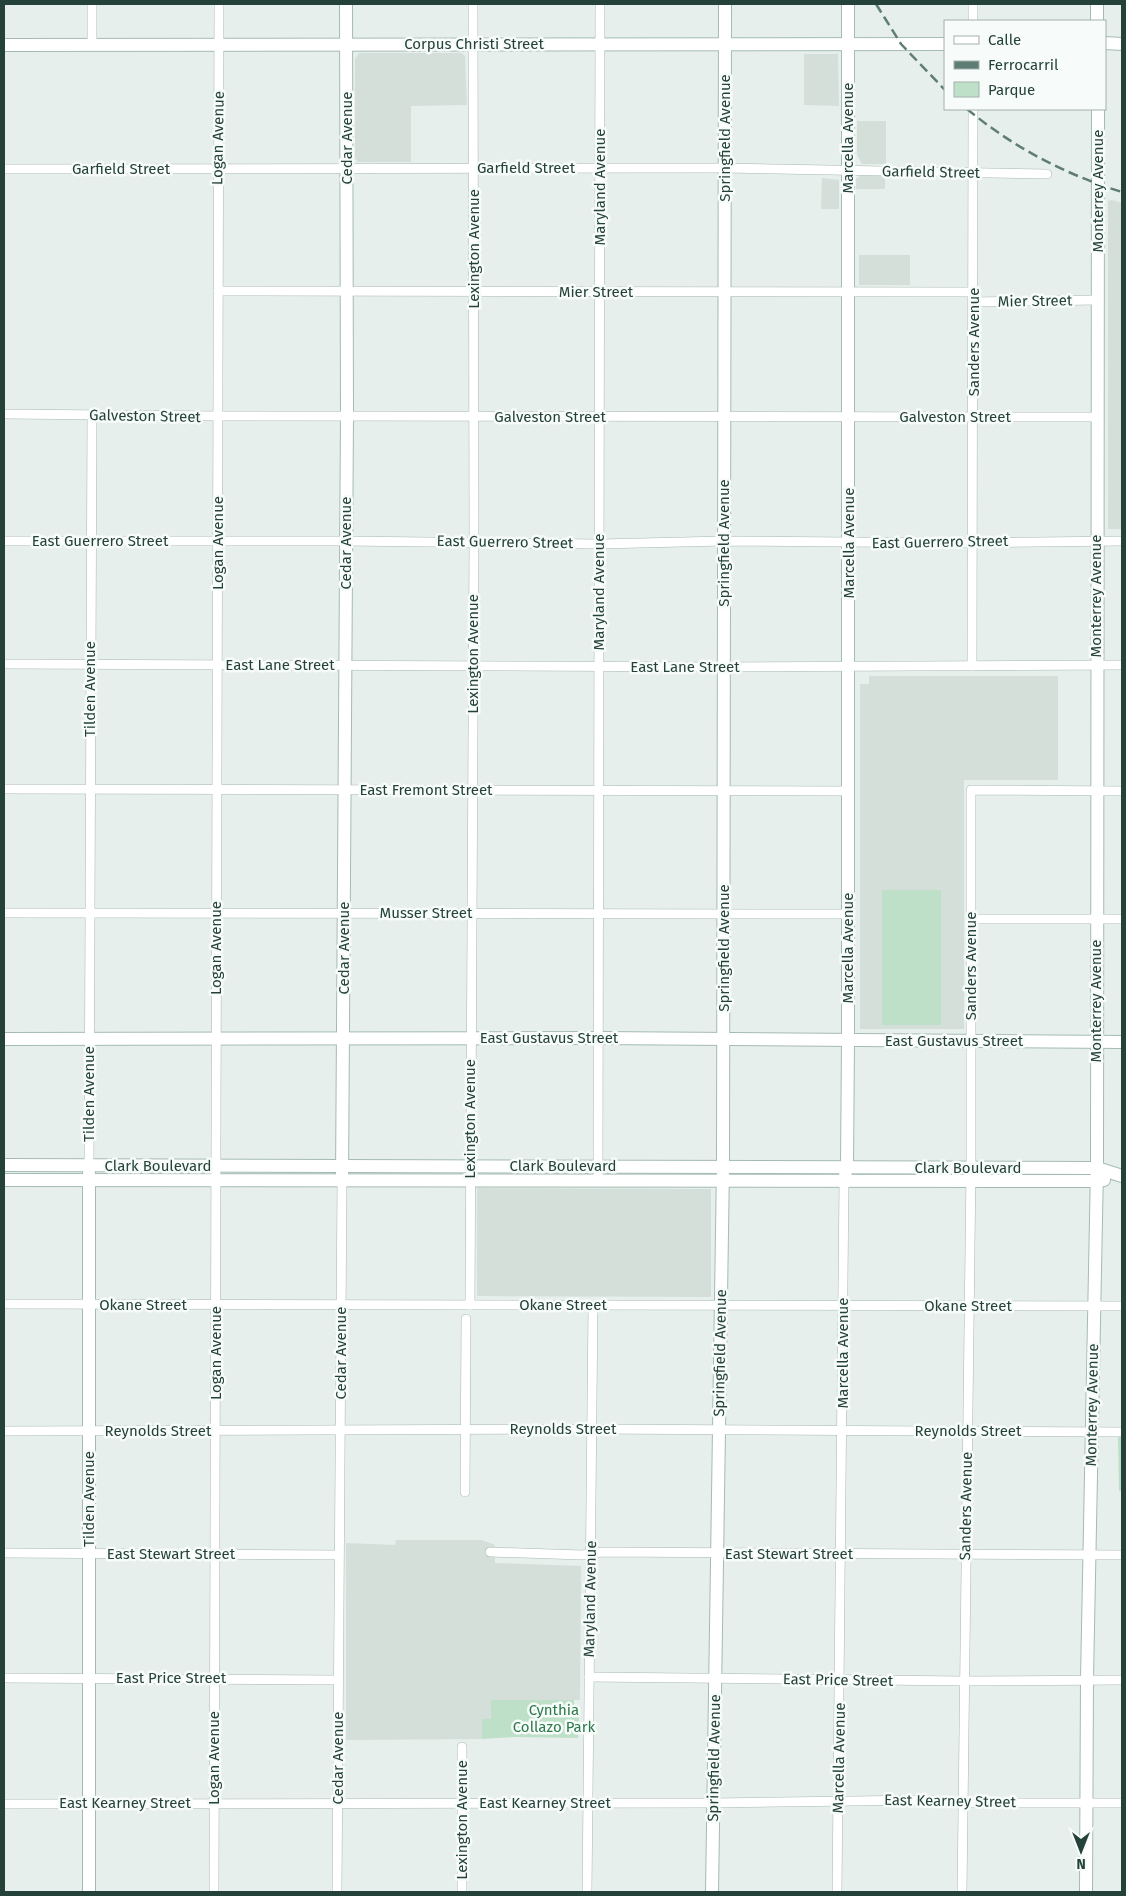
<svg xmlns="http://www.w3.org/2000/svg" width="1126" height="1896" font-family="'Fira Sans',sans-serif">
  <rect width="100%" height="100%" fill="#e6efeb"/>
  <!-- built -->
  <g fill="#d4dfda">
    <polygon points="359,53 461,53 465,56 467,105 411,106 411,162 358,162 355,158 355,59"/>
    <polygon points="804,54 838,54 839,106 804,105"/>
    <polygon points="857,121 886,121 886,164 862,164 857,155"/>
    <polygon points="861,175 885,176 885,189 856,189 856,179"/>
    <polygon points="822,178 839,180 839,209 821,209"/>
    <polygon points="1112,200 1122,203 1122,529 1108,529 1108,201"/>
    <rect x="859" y="255" width="51" height="30"/>
    <polygon points="869,676 1058,676 1058,780 964,780 964,1029 860,1029 860,684 869,684"/>
    <polygon points="477,1188 711,1189 711,1297 477,1296"/>
    <polygon points="396,1540 482,1540 495,1545 495,1563 581,1566 580,1700 491,1700 491,1719 482,1720 482,1739 346,1740 346,1543 395,1545"/>
  </g>
  <!-- green -->
  <g fill="#bfe0c8">
    <rect x="882" y="890" width="59" height="135"/>
    <polygon points="1122,1429 1122,1491 1119,1491 1118,1438"/>
    <polygon points="491,1700 574,1700 574,1715 579,1716 578,1738 514,1737 482,1739 482,1719 491,1719"/>
  </g>
  <g fill="none" stroke-linecap="round" stroke-linejoin="round">
    <!-- street casing -->
    <g stroke="#a8b8b2" stroke-width="10">
      <g id="street">
        <polyline points="973,4 973,21"/>
        <polyline points="92,45 92,4"/>
        <polyline points="4,169 725,168 1047,174"/>
        <polyline points="218,291 973,292"/>
        <polyline points="973,302 1097,300"/>
        <polyline points="4,414 218,416 1097,417"/>
        <polyline points="4,541 346,541 600,544 724,541 962,543 1122,541"/>
        <polyline points="4,664 724,667 1122,665"/>
        <polyline points="972,666 973,109"/>
        <polyline points="4,789 848,791"/>
        <polyline points="4,913 848,914"/>
        <polyline points="972,919 1122,919"/>
        <polyline points="89,1165 92,415"/>
        <polyline points="598,1181 600,4"/>
        <polyline points="4,1304 1122,1306"/>
        <polyline points="470,1305 474,542 473,4"/>
        <polyline points="4,1431 592,1429 1122,1432"/>
        <polyline points="465,1492 466,1319"/>
        <polyline points="490,1552 582,1555 602,1552 1122,1555"/>
        <polyline points="4,1553 339,1555"/>
        <polyline points="589,1677 965,1681 1122,1680"/>
        <polyline points="4,1678 337,1680"/>
        <polyline points="4,1804 714,1803 924,1800 964,1803 1122,1803"/>
        <polyline points="214,1892 219,4"/>
        <polyline points="337,1892 342,1181"/>
        <polyline points="462,1892 462,1747"/>
        <polyline points="587,1892 593,1305"/>
        <polyline points="837,1892 844,1181"/>
        <polyline points="962,1892 971,1168 971,790 1122,791"/>
      </g>
    </g>
    <!-- secondary casing -->
    <g stroke="#a4bbb3" stroke-width="14">
      <g id="secondary">
        <polyline points="1097,21 1097,4"/>
        <polyline points="1105,43 1122,44"/>
        <polyline points="4,45 945,44"/>
        <polyline points="4,1039 598,1038 1122,1042"/>
        <polyline points="4,1165 1097,1168 1122,1176"/>
        <polyline points="89,1173 89,1892"/>
        <polyline points="4,1180 1096,1181 1104,1180"/>
        <polyline points="342,1181 347,416 346,4"/>
        <polyline points="844,1181 847,1166 848,1040 848,4"/>
        <polyline points="712,1892 723,1166 725,4"/>
        <polyline points="1086,1892 1087,1679 1097,1168 1098,109"/>
      </g>
    </g>
    <!-- street -->
    <use href="#street" stroke="#fff" stroke-width="9"/>
    <!-- secondary -->
    <use href="#secondary" stroke="#fff" stroke-width="12"/>
    <!-- rail -->
    <g stroke="#5f7d75" stroke-width="2.5" stroke-dasharray="10 5" stroke-linecap="butt">
      <polyline points="876,4 901,44 945,90"/>
      <path d="M967,109C1013,147 1064,174 1122,192"/>
    </g>
  </g>
  <g text-anchor="middle" stroke-width="5" stroke-linejoin="round" paint-order="stroke">
    <!-- street labels -->
    <g font-size="15" fill="#24423a" stroke="#f7fbf9">
      <text x="474" y="49">Corpus Christi Street</text>
      <text transform="translate(218 138) rotate(-89)" y="5">Logan Avenue</text>
      <text transform="translate(347 138) rotate(-90)" y="5">Cedar Avenue</text>
      <text transform="translate(725 138) rotate(-90)" y="5">Springfield Avenue</text>
      <text transform="translate(848 138) rotate(-90)" y="5">Marcella Avenue</text>
      <text x="526" y="173">Garfield Street</text>
      <text x="121" y="174">Garfield Street</text>
      <text transform="translate(931 172) rotate(1)" y="5">Garfield Street</text>
      <text transform="translate(600 187) rotate(-90)" y="5">Maryland Avenue</text>
      <text transform="translate(1098 191) rotate(-90)" y="5">Monterrey Avenue</text>
      <text transform="translate(474 249) rotate(-90)" y="5">Lexington Avenue</text>
      <text x="596" y="297">Mier Street</text>
      <text transform="translate(1035 301) rotate(-1)" y="5">Mier Street</text>
      <text transform="translate(974 342) rotate(-90)" y="5">Sanders Avenue</text>
      <text transform="translate(145 416) rotate(1)" y="5">Galveston Street</text>
      <text x="550" y="422">Galveston Street</text>
      <text x="955" y="422">Galveston Street</text>
      <text x="100" y="546">East Guerrero Street</text>
      <text transform="translate(505 542) rotate(1)" y="5">East Guerrero Street</text>
      <text transform="translate(940 542) rotate(-1)" y="5">East Guerrero Street</text>
      <text transform="translate(218 543) rotate(-90)" y="5">Logan Avenue</text>
      <text transform="translate(346 543) rotate(-90)" y="5">Cedar Avenue</text>
      <text transform="translate(724 543) rotate(-90)" y="5">Springfield Avenue</text>
      <text transform="translate(849 543) rotate(-90)" y="5">Marcella Avenue</text>
      <text transform="translate(599 592) rotate(-90)" y="5">Maryland Avenue</text>
      <text transform="translate(1096 596) rotate(-90)" y="5">Monterrey Avenue</text>
      <text transform="translate(473 654) rotate(-90)" y="5">Lexington Avenue</text>
      <text x="280" y="670">East Lane Street</text>
      <text x="685" y="672">East Lane Street</text>
      <text transform="translate(90 689) rotate(-90)" y="5">Tilden Avenue</text>
      <text x="426" y="795">East Fremont Street</text>
      <text x="426" y="918">Musser Street</text>
      <text transform="translate(216 948) rotate(-90)" y="5">Logan Avenue</text>
      <text transform="translate(344 948) rotate(-90)" y="5">Cedar Avenue</text>
      <text transform="translate(724 948) rotate(-90)" y="5">Springfield Avenue</text>
      <text transform="translate(848 948) rotate(-90)" y="5">Marcella Avenue</text>
      <text transform="translate(971 966) rotate(-90)" y="5">Sanders Avenue</text>
      <text transform="translate(1096 1001) rotate(-90)" y="5">Monterrey Avenue</text>
      <text x="549" y="1043">East Gustavus Street</text>
      <text x="954" y="1046">East Gustavus Street</text>
      <text transform="translate(89 1094) rotate(-90)" y="5">Tilden Avenue</text>
      <text transform="translate(470 1119) rotate(-90)" y="5">Lexington Avenue</text>
      <text x="158" y="1171">Clark Boulevard</text>
      <text x="563" y="1171">Clark Boulevard</text>
      <text x="968" y="1173">Clark Boulevard</text>
      <text x="143" y="1310">Okane Street</text>
      <text x="563" y="1310">Okane Street</text>
      <text x="968" y="1311">Okane Street</text>
      <text transform="translate(216 1353) rotate(-90)" y="5">Logan Avenue</text>
      <text transform="translate(341 1353) rotate(-90)" y="5">Cedar Avenue</text>
      <text transform="translate(720 1353) rotate(-89)" y="5">Springfield Avenue</text>
      <text transform="translate(843 1353) rotate(-90)" y="5">Marcella Avenue</text>
      <text transform="translate(1092 1405) rotate(-89)" y="5">Monterrey Avenue</text>
      <text x="563" y="1434">Reynolds Street</text>
      <text x="158" y="1436">Reynolds Street</text>
      <text x="968" y="1436">Reynolds Street</text>
      <text transform="translate(89 1499) rotate(-90)" y="5">Tilden Avenue</text>
      <text transform="translate(966 1506) rotate(-89)" y="5">Sanders Avenue</text>
      <text x="171" y="1559">East Stewart Street</text>
      <text x="789" y="1559">East Stewart Street</text>
      <text transform="translate(590 1599) rotate(-89)" y="5">Maryland Avenue</text>
      <text x="171" y="1683">East Price Street</text>
      <text transform="translate(838 1680) rotate(1)" y="5">East Price Street</text>
      <text transform="translate(214 1758) rotate(-90)" y="5">Logan Avenue</text>
      <text transform="translate(338 1758) rotate(-90)" y="5">Cedar Avenue</text>
      <text transform="translate(714 1758) rotate(-89)" y="5">Springfield Avenue</text>
      <text transform="translate(839 1758) rotate(-89)" y="5">Marcella Avenue</text>
      <text transform="translate(950 1801) rotate(1)" y="5">East Kearney Street</text>
      <text x="125" y="1808">East Kearney Street</text>
      <text x="545" y="1808">East Kearney Street</text>
      <text transform="translate(462 1820) rotate(-90)" y="5">Lexington Avenue</text>
    </g>
    <!-- park labels -->
    <g font-size="15" fill="#2d7a4b" stroke="#f7fbf9">
      <text x="554" y="1715">Cynthia<tspan x="554" dy="17">Collazo Park</tspan></text>
    </g>
  </g>
  <!-- border -->
  <rect width="1126" height="1896" fill="none" stroke="#24423a" stroke-width="10"/>
  <!-- legend -->
  <rect x="944" y="20" width="162" height="90" fill="#f7fbf9" stroke="#a3b1ad"/>
  <rect x="954" y="36" width="25" height="8" fill="#ffffff" stroke="#a3b1ad"/>
  <text x="988" y="45" font-size="15" fill="#24423a">Calle</text>
  <rect x="954" y="61" width="25" height="8" fill="#5f7d75" stroke="#a3b1ad"/>
  <text x="988" y="70" font-size="15" fill="#24423a">Ferrocarril</text>
  <rect x="954" y="82" width="25" height="15" fill="#bfe0c8" stroke="#a3b1ad"/>
  <text x="988" y="95" font-size="15" fill="#24423a">Parque</text>
  <!-- north arrow -->
  <g transform="translate(1081 1851) rotate(180)" stroke="#f7fbf9" stroke-width="4" paint-order="stroke">
  <path d="M0-4L9 19L0 12L-9 19Z" fill="#24423a"/>
  <text y="-8" font-size="14" font-weight="bold" text-anchor="middle" fill="#24423a">N</text>
  </g>
</svg>
